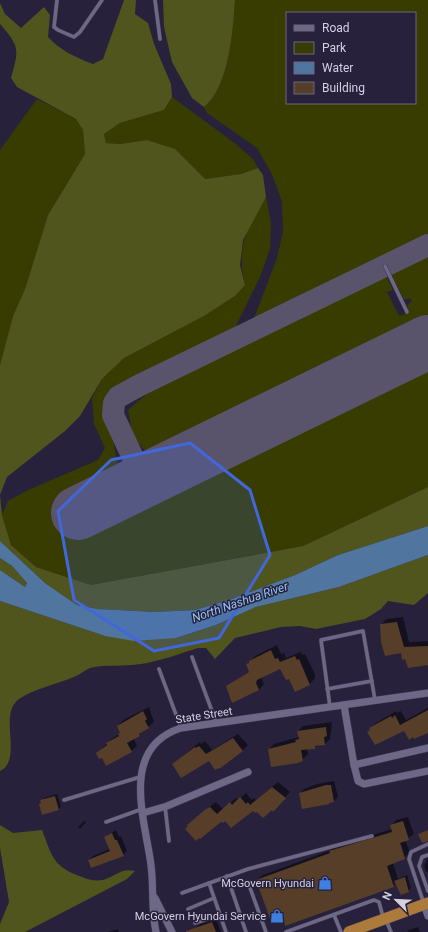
<svg xmlns="http://www.w3.org/2000/svg" width="428" height="932" font-family="Roboto,sans-serif">
  <rect width="100%" height="100%" fill="#27213b"/>
  <!-- green -->
  <g fill="#383c00" fill-rule="evenodd">
    <path d="M235,0H428V237L253,321L277,258L283,232L282,202L272,174L257,148L207,113L204,107C229,87 233,30 235,0ZM287,13H415V103H287Z"/>
    <polygon points="172,97 236,144 253,159 258,168 241,174 205,179 194,169 147,140 120,144 106,143 104,134 120,123 164,110"/>
    <polygon points="37,99 76,119 83,130 85,154 48,215 25,289 13,316 0,365 0,150"/>
    <path d="M266,197L271,223L270,249L260,277L233,332L119,387L110,396L106,415L114,445L119,472L68,497L85,530L428,363V487L303,546L91,585L36,567L11,545L2,515L8,501L26,491L98,460L105,448L94,424L92,398L102,379L124,358L204,316L235,296L245,285C236,246 246,230 266,197Z"/>
    <polygon points="428,252 428,322 151,457 133,437 128,410 150,391 209,359 385,273 393,290 387,292 399,316 409,312 407,305 412,301 410,298 404,300 390,271"/>
  </g>
  <!-- forest -->
  <g fill="#50541d">
    <path d="M124,0H136L135,14L148,23L154,44L171,84L172,97L164,110L120,123L104,134L106,143L120,144L147,140L175,149L205,179L241,174L258,168L263,175L266,197L243,240L240,265L245,285L235,296L204,316L124,358L102,379L80,416L65,431L7,477L0,495L2,515L11,545L36,567L91,585L303,546L428,487V526L338,555L295,575L229,600L195,610L155,612L97,609L77,605L45,583L0,541V365L13,316L25,289L48,215L85,154L83,130L76,119L17,87L11,78C19,49 20,47 0,24V3L5,14L21,28L44,7L50,15L48,37C61,51 75,57 93,64L103,59Z"/>
    <path d="M163,0H235C233,30 229,87 204,107L192,98L172,62L164,27Z"/>
    <path d="M428,555V593L414,605L388,601L381,609L365,619L316,629L300,626L281,627L235,638L215,659L206,648H198C179,654 160,661 141,664C124,667 106,664 90,668C85,670 81,674 76,676C62,683 24,691 15,703C1,720 22,761 0,771V601L105,636L176,638L216,625L256,607L339,587Z"/>
    <polygon points="0,558 12,566 27,583 25,587 0,570"/>
    <path d="M0,825L13,833L42,830C52,856 53,867 82,877C89,880 95,881 103,880C117,876 120,868 135,871L127,879L25,932H0V924L9,902L0,848Z"/>
  </g>
  <!-- water -->
  <polygon fill="#50769f" points="428,526 428,555 339,587 256,607 216,625 176,638 134,641 105,636 0,601 0,570 25,587 27,583 12,566 0,558 0,541 45,583 77,605 97,609 155,612 195,610 229,600 295,575 338,555"/>
  <!-- shadow -->
  <g fill="#0007" fill-rule="evenodd">
    <polygon points="403,617 409,642 428,641 428,664 402,652 381,624 387,619"/>
    <polygon points="277,645 281,654 284,653 286,658 301,652 302,655 305,654 315,674 315,678 310,684 295,690 289,678 281,668 261,677 264,684 259,690 227,686 250,671 247,665 255,656"/>
    <polygon points="149,707 154,722 139,735 133,738 137,746 131,751 103,757 97,753 113,738 121,733 118,726 123,720"/>
    <polygon points="428,708 428,729 370,728 376,723 396,711 397,713 401,711 406,720"/>
    <polygon points="332,722 330,739 325,744 307,749 308,754 302,760 269,749 274,744 299,737 298,731 303,726"/>
    <polygon points="238,734 248,745 242,751 209,760 173,764 200,742 201,744 205,741 212,750"/>
    <polygon points="334,781 338,797 334,801 320,806 300,793 304,789 317,784"/>
    <polygon points="278,782 290,792 273,810 253,809 225,820 189,826 188,825 213,804 216,802 223,809 236,798 238,800 246,793 252,800 254,798 256,800"/>
    <polygon points="57,794 61,807 58,810 40,804 44,798"/>
    <path d="M408,817L414,834L405,840L410,852L404,858L393,863L398,879L407,875L411,888L408,891L396,884L286,925L284,918L257,880L263,875L331,850L335,846L392,829L391,826L396,820ZM399,838L405,857H403Z"/>
    <polygon points="84,821 86,822 80,829 78,827"/>
    <polygon points="116,830 119,837 121,836 127,851 123,855 89,860 93,856 110,849 105,837"/>
    <polygon points="428,858 428,872 426,872 424,866"/>
    <polygon points="216,919 221,932 197,932 196,928 200,924"/>
    <polygon points="418,927 420,932 407,932 409,930"/>
    <polygon points="118,929 119,932 108,932"/>
  </g>
  <g fill="none" stroke-linecap="round" stroke-linejoin="round">
    <!-- taxiway -->
    <polyline stroke="#59546c" stroke-width="22" points="144,481 113,415 114,403 118,397 140,385 428,245"/>
    <!-- runway -->
    <polyline stroke="#59546c" stroke-width="54" points="78,513 428,342"/>
  </g>
  <!-- building -->
  <g fill="#563e29">
    <polygon points="397,622 404,647 428,646 428,665 408,668 405,659 402,660 401,653 385,656 381,642 380,624"/>
    <polygon points="271,650 275,659 278,658 280,662 295,656 297,660 299,659 310,685 295,692 289,679 286,680 280,669 257,680 256,683 259,690 232,703 226,686 249,672 246,664 249,663 249,661"/>
    <polygon points="428,710 428,733 414,739 413,737 409,740 404,731 375,745 367,732 370,730 369,728 391,716 392,718 395,715 400,725"/>
    <polygon points="143,711 147,719 145,721 149,728 139,734 140,736 127,743 132,752 106,766 102,758 99,759 96,753 107,745 106,743 119,736 118,734 120,733 117,726"/>
    <polygon points="326,727 327,736 324,737 325,745 315,746 315,749 301,750 303,761 298,763 271,767 268,749 296,742 295,740 299,739 297,731"/>
    <polygon points="233,738 243,751 219,769 219,768 215,770 209,761 181,778 172,764 195,747 196,748 199,746 206,754"/>
    <polygon points="326,785 331,785 334,802 329,803 330,804 302,809 299,793"/>
    <polygon points="272,787 286,798 273,812 272,810 263,818 257,812 255,813 253,811 231,828 225,821 223,823 221,822 200,839 199,838 196,841 185,829 188,826 187,825 206,809 210,807 217,814 230,802 232,805 240,797 246,804 248,802 250,805"/>
    <polygon points="55,796 59,810 42,815 39,804 41,803 40,800"/>
    <polygon points="403,821 409,840 400,843 405,859 387,866 394,887 285,926 284,920 272,924 256,880 330,853 329,851 392,832 390,825"/>
    <polygon points="428,830 428,841 422,843 418,834"/>
    <polygon points="112,833 115,840 117,840 124,856 91,868 88,860 110,851 104,837"/>
    <polygon points="405,877 409,892 401,895 394,881"/>
    <polygon points="212,922 216,932 186,932 186,931"/>
  </g>
  <g fill="none" stroke-linecap="round" stroke-linejoin="round">
    <!-- service casing -->
    <g stroke="#3f3a4f" stroke-width="4.5">
      <g id="service">
        <polyline points="57,0 54,27 58,30 74,37 80,32 102,0"/>
        <polyline points="155,0 160,39"/>
        <polyline points="385,266 407,312"/>
        <polyline points="192,657 216,722"/>
        <polyline points="159,669 181,728"/>
        <polyline points="327,689 372,681"/>
        <polyline points="330,707 321,640 363,631 375,700"/>
        <polyline points="64,800 140,777"/>
        <polyline points="165,806 169,841"/>
        <polyline points="106,822 142,809"/>
        <polyline points="428,855 422,857 419,866 428,891"/>
        <polyline points="227,876 246,932"/>
        <polyline points="209,883 226,932"/>
        <polyline points="249,885 266,932"/>
        <polyline points="182,893 248,869 372,836"/>
        <polyline points="424,904 409,859 411,852 428,844"/>
        <polyline points="188,909 214,898"/>
        <polyline points="334,915 341,932"/>
        <polyline points="386,920 391,932"/>
        <polyline points="195,923 220,915"/>
        <polyline points="286,932 374,900 379,902 383,917"/>
      </g>
    </g>
    <!-- minor casing -->
    <g stroke="#3f3a4f" stroke-width="8">
      <g id="minor">
        <polyline points="344,705 354,765 428,748"/>
        <polyline points="354,765 358,781 364,784 428,771"/>
        <polyline points="143,813 167,806 248,772"/>
        <polyline points="155,898 172,932"/>
        <polyline points="424,905 428,916"/>
        <path d="M156,932C151,910 154,887 151,865C145,819 119,748 181,728L428,693"/>
      </g>
    </g>
    <!-- trunk casing -->
    <g stroke="#3f3a4f" stroke-width="12">
      <polyline id="trunk" points="349,932 428,903"/>
    </g>
    <!-- service -->
    <use href="#service" stroke="#6d6886" stroke-width="3.5"/>
    <!-- minor -->
    <use href="#minor" stroke="#6d6886" stroke-width="7"/>
    <!-- trunk -->
    <use href="#trunk" stroke="#ac7b3b" stroke-width="11"/>
  </g>
  <!-- marked area -->
  <path fill="#4168da" fill-opacity="0.2" stroke="#4168da" stroke-width="3" stroke-linejoin="round" d="M190,443L250,490L270,555L219,638L154,651L74,600L58,511L111,460Z"/>
  <!-- icons -->
  <defs>
    <g id="shop-bare" transform="scale(1.08)"><path d="M-5-2.5h2.3a2.7 3.5 0 0 1 5.4 0H5L5.5 6h-11ZM-1.5-2.5h3a1.5 2.3 0 0 0-3 0Z" fill="#3f7fe0" stroke="#27213b" stroke-width="2.5" paint-order="stroke"/></g>
  </defs>
  <g fill-rule="evenodd">
    <use href="#shop-bare" x="325" y="883"/>
    <use href="#shop-bare" x="277" y="916"/>
  </g>
  <g text-anchor="middle" stroke-width="3" stroke-linejoin="round" paint-order="stroke">
    <!-- street labels -->
    <g font-size="11" fill="#d3d0e2" stroke="#27213b">
      <text transform="translate(204 715) rotate(-9)" y="4">State Street</text>
    </g>
    <!-- poi labels -->
    <g font-size="11" fill="#d3d0e2" stroke="#27213b" text-anchor="end">
      <text x="314" y="887">McGovern Hyundai</text>
      <text x="266" y="920">McGovern Hyundai Service</text>
    </g>
    <!-- water labels -->
    <g font-size="12" font-style="italic" fill="#95c4f5" stroke="#27213b">
      <text transform="translate(240 602) rotate(-19)" y="4">North Nashua River</text>
    </g>
  </g>
  <!-- legend -->
  <rect x="286" y="12" width="130" height="92" fill="#27213b" stroke="#6c677e"/>
  <rect x="294" y="25" width="20" height="6" fill="#6d6886" stroke="#6c677e"/>
  <text x="322" y="32" font-size="12" fill="#d3d0e2">Road</text>
  <rect x="294" y="42" width="20" height="12" fill="#383c00" stroke="#6c677e"/>
  <text x="322" y="52" font-size="12" fill="#d3d0e2">Park</text>
  <rect x="294" y="62" width="20" height="12" fill="#50769f" stroke="#6c677e"/>
  <text x="322" y="72" font-size="12" fill="#d3d0e2">Water</text>
  <rect x="294" y="82" width="20" height="12" fill="#563e29" stroke="#6c677e"/>
  <text x="322" y="92" font-size="12" fill="#d3d0e2">Building</text>
  <!-- north arrow -->
  <g transform="translate(396 900) rotate(294)" stroke="#27213b" stroke-width="3" paint-order="stroke">
  <path d="M0-3L7 15L0 10L-7 15Z" fill="#d3d0e2"/>
  <text y="-6" font-size="11" font-weight="bold" text-anchor="middle" fill="#d3d0e2">N</text>
  </g>
</svg>
